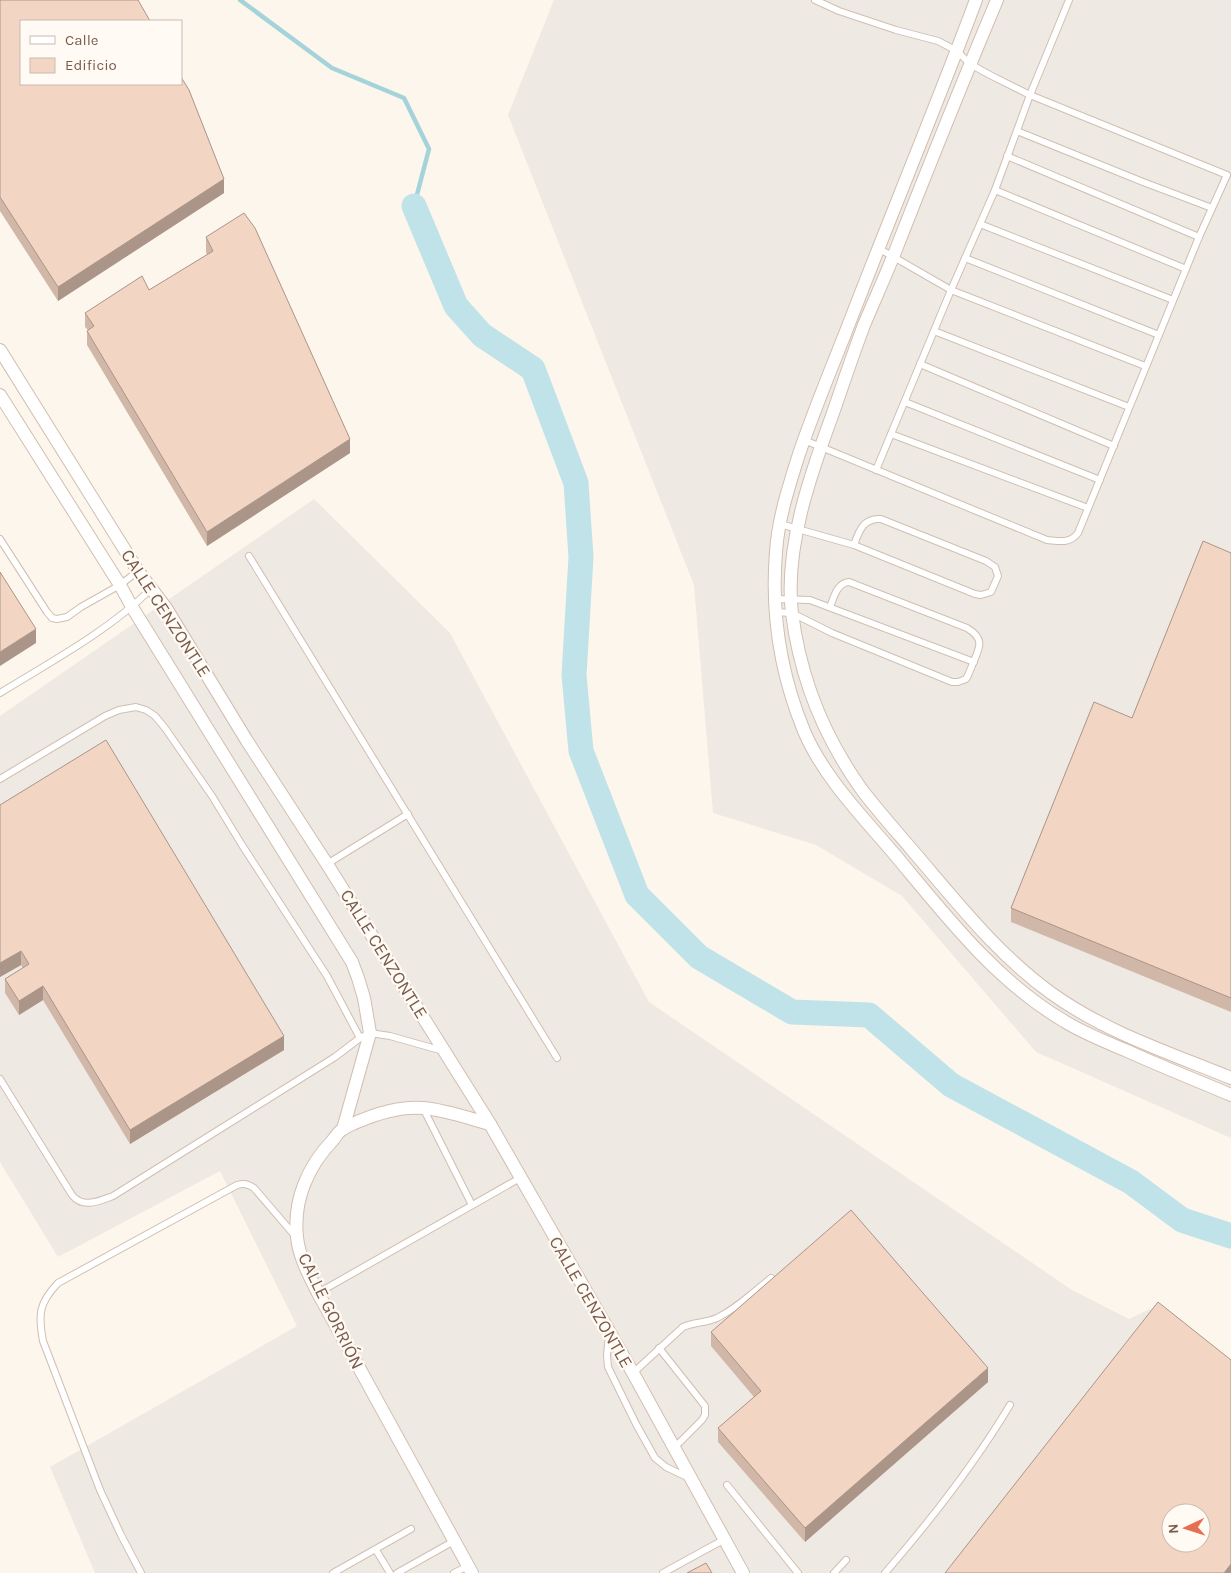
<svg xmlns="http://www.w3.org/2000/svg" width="1231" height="1573" font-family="Karla,sans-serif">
  <rect width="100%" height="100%" fill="#fdf6ec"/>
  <!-- industrial -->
  <g fill="#efe9e4" fill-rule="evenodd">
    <polygon points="554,0 1231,0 1231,1138 1036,1052 902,896 816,845 713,813 694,585 508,115"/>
    <path d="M314,499L450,633L649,1002L1072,1290L1129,1319L1150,1309L1231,1371V1573H95L50,1467L297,1326L220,1171L58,1257L0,1162V716ZM1171,1513H1201V1543H1171Z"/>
  </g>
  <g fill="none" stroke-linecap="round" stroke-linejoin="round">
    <!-- stream -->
    <polyline stroke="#a5d3da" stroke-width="4.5" points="240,0 332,68 404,98 429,149 414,206"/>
    <!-- river -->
    <polyline stroke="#bfe3e8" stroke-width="25" points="414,206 456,306 482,335 533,369 576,483 581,557 574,675 581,751 637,895 699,957 792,1012 869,1015 951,1085 1131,1182 1182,1220 1231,1236"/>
    <!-- lane casing -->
    <g stroke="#d1beb0" stroke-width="8">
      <g id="lane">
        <polyline points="1017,131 1143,182 1212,208"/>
        <polyline points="1007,156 1199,237"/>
        <polyline points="995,190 1186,269"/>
        <polyline points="980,224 1173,300"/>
        <polyline points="878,248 951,290 1145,366"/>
        <polyline points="965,258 1159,335"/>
        <polyline points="934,331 1129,407"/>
        <polyline points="920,364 1114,446"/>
        <polyline points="905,402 1100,480"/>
        <polyline points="891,434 1088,508"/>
        <path d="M804,440L1047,540C1059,541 1070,544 1078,533L1199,237L1227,175L1030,95L990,75L970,64L957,51L938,41L896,30L839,11L815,0"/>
        <polyline points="876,470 951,290 995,190 1030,95 1069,0"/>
        <path d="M780,524L854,545L975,594L981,595L991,592L998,576L995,567L986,561L881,519C863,518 859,531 854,545"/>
        <polyline points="0,539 47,612 52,618 57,619 67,617 81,607 120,585 138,571"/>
        <polyline points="249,556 557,1058"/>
        <polyline points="775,599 810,600 974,662"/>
        <path d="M775,612L792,613L832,633L952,682H958L966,679C969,674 971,668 973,663C980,647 985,639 967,628L849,582C837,583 834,597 830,607"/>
        <path d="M0,693C52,661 107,632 151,589"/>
        <polyline points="0,779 105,716 119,710 136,707 146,710 155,716 165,728 212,796 242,845 327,976 360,1038"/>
        <polyline points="327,864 408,814"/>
        <path d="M0,1079L72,1195C83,1209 99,1201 113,1196L335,1057L360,1038L370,1033L390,1036L443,1051"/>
        <polyline points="423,1108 472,1205"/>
        <polyline points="318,1293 520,1178"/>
        <polyline points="609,1335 607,1355 608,1367 636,1424 655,1458 666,1467 689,1478"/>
        <polyline points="659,1348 705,1406 705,1415 702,1420 674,1448"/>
        <path d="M633,1373L683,1327C694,1322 706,1323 717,1318C737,1308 754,1292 771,1278"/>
        <polyline points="727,1485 798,1573"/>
        <polyline points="376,1550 390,1573"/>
        <path d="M141,1573L121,1535L100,1490L43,1341C38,1314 39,1303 58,1283L237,1185C244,1183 248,1184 254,1188L296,1237"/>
        <polyline points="333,1573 411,1529"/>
        <polyline points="397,1573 454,1541"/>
        <polyline points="454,1573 468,1566"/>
        <polyline points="663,1573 725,1539"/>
        <polyline points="834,1573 846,1560"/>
        <path d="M885,1573C931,1520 974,1465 1010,1405"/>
      </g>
    </g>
    <!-- street casing -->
    <g stroke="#d1beb0" stroke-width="14">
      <g id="street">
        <path d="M976,0C934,112 888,222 845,334C829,374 813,413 799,454C789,486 778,519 776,552C771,613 781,675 804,731C824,778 863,817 896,856C946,916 996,981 1064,1021C1083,1033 1104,1041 1125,1050C1160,1066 1196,1080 1231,1095"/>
        <path d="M997,0C962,83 928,168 895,252C885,277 874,301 864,325C853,354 843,384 833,413C811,473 784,548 792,613C800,677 824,737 862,790C878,811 896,831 913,851C956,901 997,954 1051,993C1105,1032 1170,1053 1231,1078"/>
        <polyline points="0,350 138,571 166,608 247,741 327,864 490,1124 633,1373 743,1573"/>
        <polyline points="0,395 120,585 132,607 352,962 358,978 364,998 370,1033 343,1129"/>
        <path d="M472,1573L318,1293C309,1275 299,1257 297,1237C293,1200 308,1166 333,1140C336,1136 339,1131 343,1129C347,1126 353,1124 357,1122C378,1113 400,1106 423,1108C446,1110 468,1118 490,1124"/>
      </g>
    </g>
    <!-- lane -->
    <use href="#lane" stroke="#fff" stroke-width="6"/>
    <!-- street -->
    <use href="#street" stroke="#fff" stroke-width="12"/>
  </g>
  <!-- wall -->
  <g fill="#d1b7a8">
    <polygon points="0,0 224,193 58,301 0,211"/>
    <polygon points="206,237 350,453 207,546 87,345 87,331 88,330 85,327 85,313 149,290 207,255 206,252"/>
    <polygon points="1231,553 1231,1012 1011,922 1011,908 1132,718"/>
    <polygon points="0,805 284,1050 130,1144 43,1000 19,1015 5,993 5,979 23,968 21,965 0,977"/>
    <polygon points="711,1332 988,1382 805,1542 718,1442 718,1428 754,1397 711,1346"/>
  </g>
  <!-- shaded-wall -->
  <g fill="#aa9588">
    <polygon points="224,179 224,193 58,301 58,287"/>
    <polygon points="350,439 350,453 207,546 207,532"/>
    <polygon points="36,629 36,643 0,666 0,652"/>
    <polygon points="21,951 21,965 0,977 0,963"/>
    <polygon points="43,986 43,1000 19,1015 19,1001"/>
    <polygon points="284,1036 284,1050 130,1144 130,1130"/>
    <polygon points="988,1368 988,1382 805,1542 805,1528"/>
    <polygon points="1231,1564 1231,1573 1224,1573"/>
  </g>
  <!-- building -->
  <g fill="#f3d5c3" stroke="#aa9588" fill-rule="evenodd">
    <polygon points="0,0 138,0 150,21 21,21 21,84 181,84 181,77 189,90 224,179 58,287 0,197"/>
    <polygon points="244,213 255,228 350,439 207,532 87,331 94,326 85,313 142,276 149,290 213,251 206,237"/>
    <polygon points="1203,541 1231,553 1231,998 1011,908 1094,702 1132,718"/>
    <polygon points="0,572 36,629 0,652"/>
    <polygon points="106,740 284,1036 130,1130 43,986 19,1001 5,979 29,964 21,951 0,963 0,805"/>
    <polygon points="851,1210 988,1368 805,1528 718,1428 761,1391 711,1332"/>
    <path d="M1158,1302L1231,1360V1564L1224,1573H945ZM1171,1513H1201V1543H1171Z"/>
    <polygon points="706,1563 712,1573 687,1573"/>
  </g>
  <g text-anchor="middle" stroke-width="4.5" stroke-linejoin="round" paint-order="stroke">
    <!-- street labels -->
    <g font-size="18" fill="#7a5c4d" stroke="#fffaf3">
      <text transform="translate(166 613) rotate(57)" y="6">CALLE CENZONTLE</text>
      <text transform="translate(384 954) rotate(58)" y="6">CALLE CENZONTLE</text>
      <text transform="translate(591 1302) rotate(60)" y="6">CALLE CENZONTLE</text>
      <text transform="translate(331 1311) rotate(64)" y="6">CALLE GORRIÓN</text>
    </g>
  </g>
  <!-- legend -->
  <rect x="20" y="20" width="162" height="65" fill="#fffaf3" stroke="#cabbb1"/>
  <rect x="30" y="36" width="25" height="8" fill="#ffffff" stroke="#cabbb1"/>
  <text x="65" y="45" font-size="15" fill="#7a5c4d">Calle</text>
  <rect x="30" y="58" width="25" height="15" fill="#f3d5c3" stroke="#cabbb1"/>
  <text x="65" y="70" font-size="15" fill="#7a5c4d">Edificio</text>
  <!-- north arrow -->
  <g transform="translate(1186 1528) rotate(266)"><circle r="24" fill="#fffaf3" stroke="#cabbb1"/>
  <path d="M0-4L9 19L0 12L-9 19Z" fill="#e76f51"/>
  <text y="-8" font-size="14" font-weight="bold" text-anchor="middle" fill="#7a5c4d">N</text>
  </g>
</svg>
